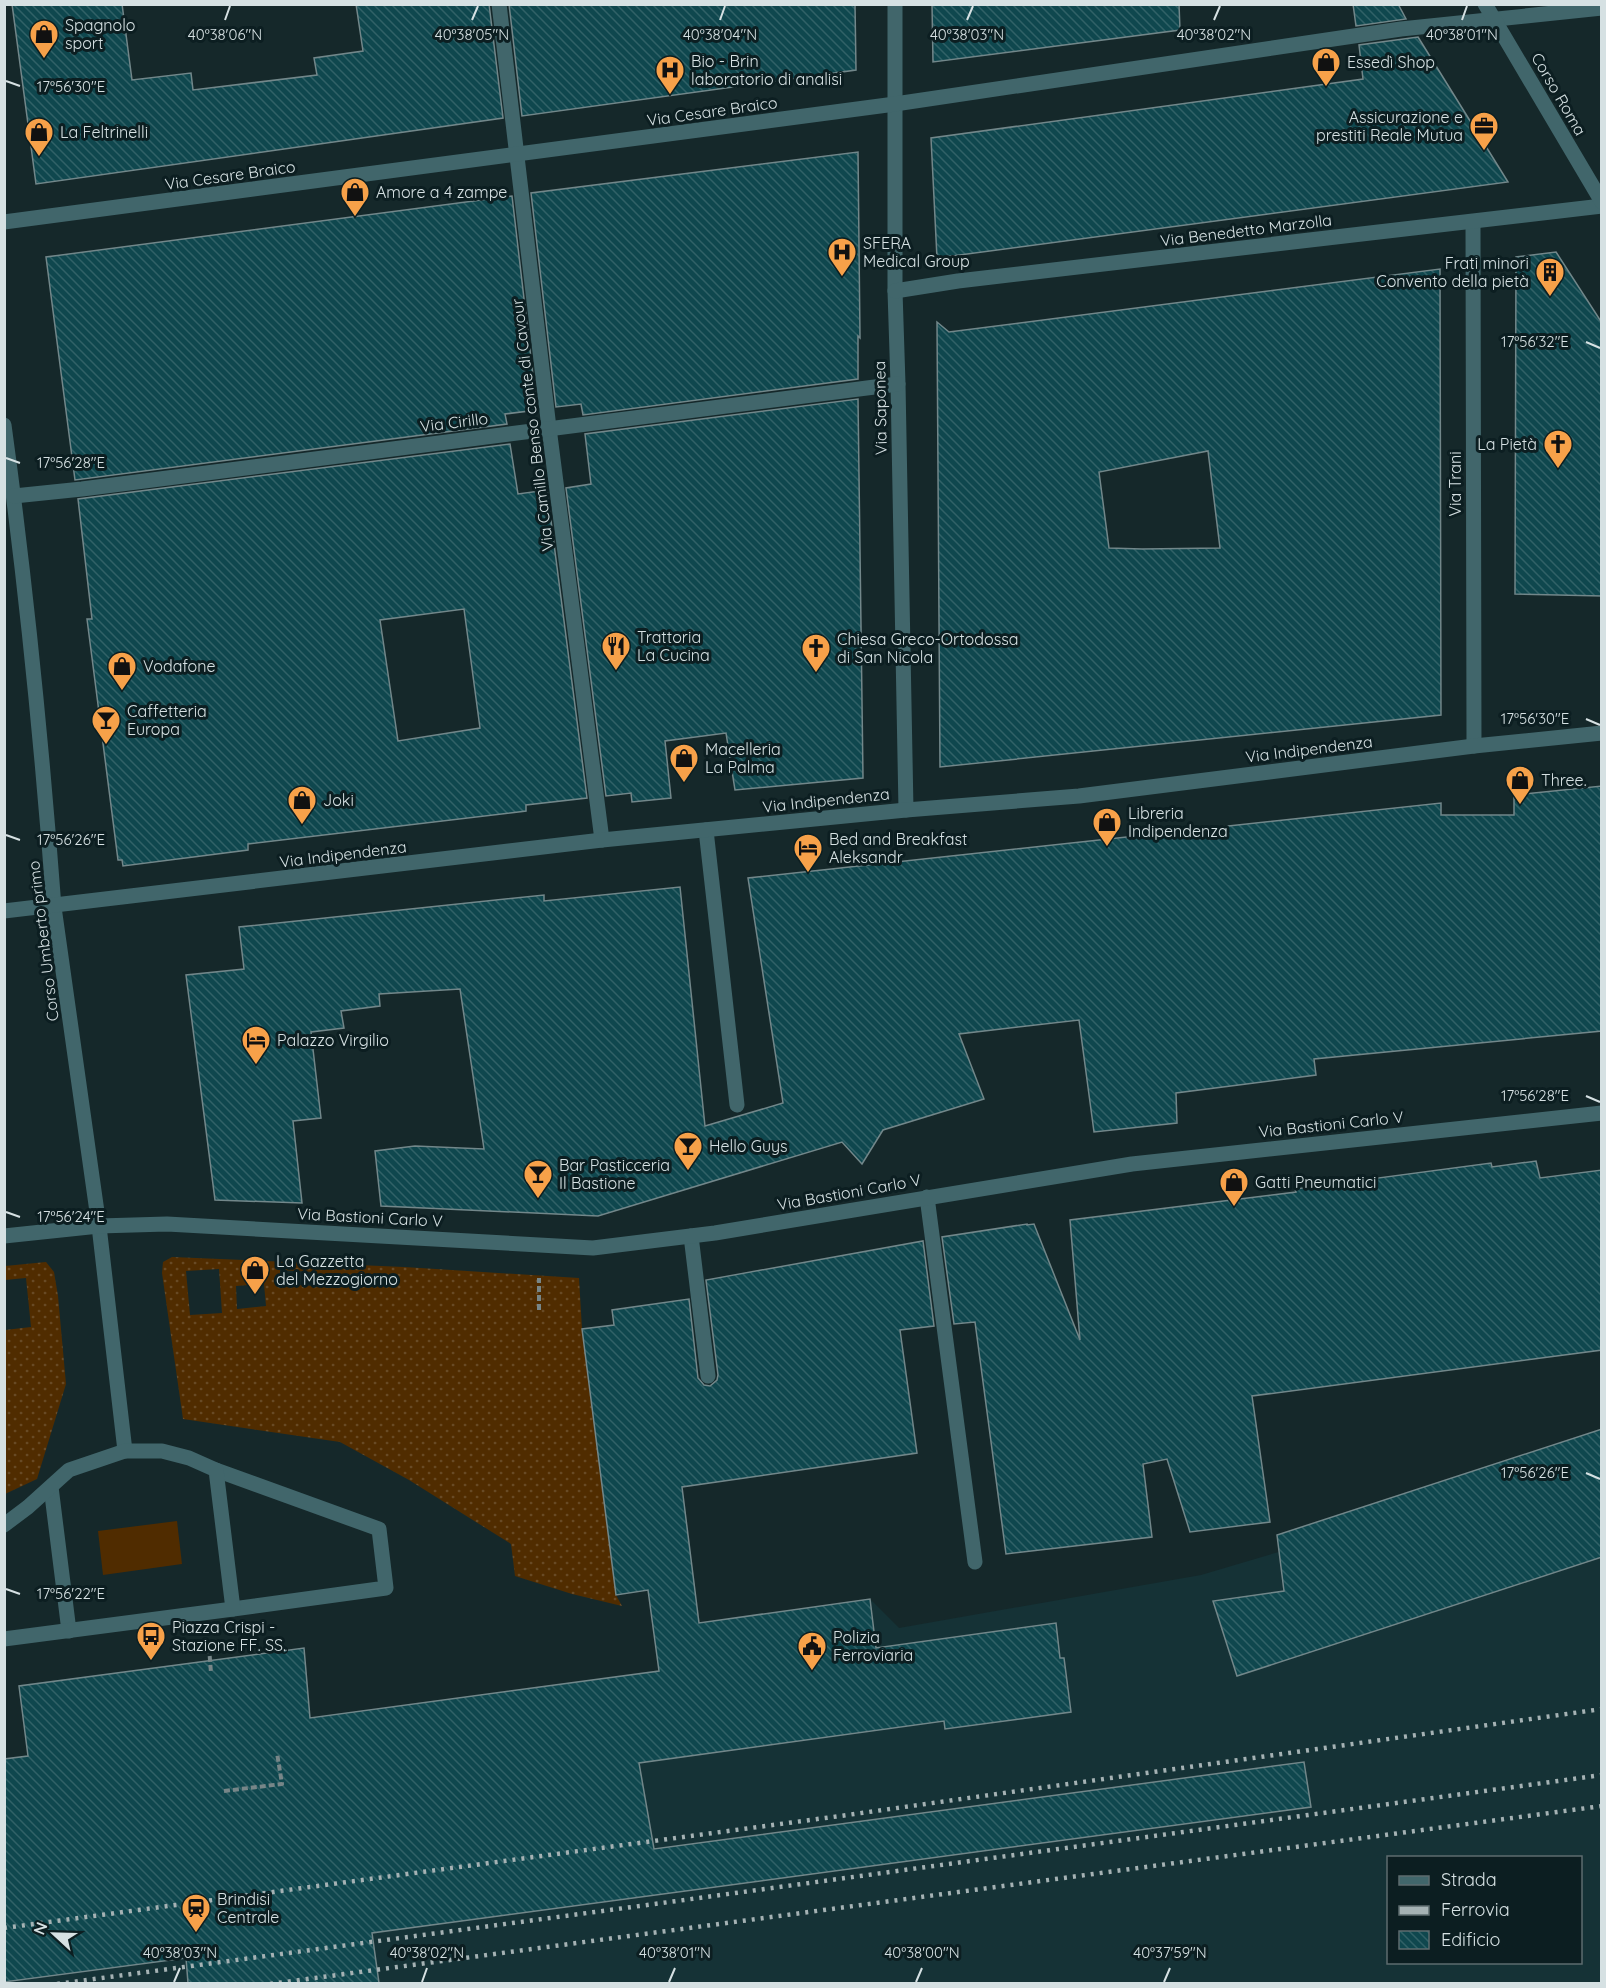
<svg xmlns="http://www.w3.org/2000/svg" width="1606" height="1988" font-family="Quicksand,sans-serif">
  <defs>
    <pattern id="grass-dots" width="8" height="8" patternUnits="userSpaceOnUse" patternTransform="scale(1.5)"><rect width="8" height="8" fill="#502c00"/><path d="M2 2h.1M6 6h.1" fill="none" stroke="#684a25" stroke-width="1.8" stroke-linecap="round"/></pattern>
    <pattern id="building-back-hatch" width="6" height="6" patternUnits="userSpaceOnUse" patternTransform="scale(1.5)"><rect width="6" height="6" fill="#0f474e"/><path d="M-1 5l2 2M0 0l6 6M5-1l2 2" fill="none" stroke="#316167"/></pattern>
  </defs>
  <rect width="100%" height="100%" fill="#15282a"/>
  <!-- built -->
  <path fill="#153236" fill-rule="evenodd" d="M1601,1456V1983H5L4,1759L28,1755L19,1685L304,1648L310,1718L722,1663L718,1621L870,1599L899,1628L1201,1575ZM1388,1858H1580V1962H1388Z"/>
  <!-- grass -->
  <g fill="url(#grass-dots)" fill-rule="evenodd">
    <path d="M172,1257L404,1267L579,1278L582,1329L616,1595L622,1606L572,1594L515,1576L511,1544L409,1480L340,1442L183,1419L162,1273L163,1262ZM219,1269L222,1313L190,1315L186,1271ZM280,1270L313,1272L314,1286L281,1284ZM264,1284L266,1306L237,1309L236,1286Z"/>
    <polygon points="46,1262 54,1272 58,1296 66,1384 37,1479 5,1494 5,1330 31,1327 26,1278 5,1280 5,1266"/>
  </g>
  <!-- garden -->
  <polygon fill="#502c00" points="177,1521 182,1564 103,1575 98,1531"/>
  <!-- building -->
  <g fill="url(#building-back-hatch)" stroke="#72878a" stroke-width="1.5" fill-rule="evenodd">
    <polygon points="12,4 122,4 132,80 191,73 193,90 317,75 314,58 363,51 356,4 489,4 503,118 36,184"/>
    <polygon points="509,4 855,4 856,70 522,116"/>
    <polygon points="932,4 1179,4 1180,30 933,62"/>
    <polygon points="1353,4 1398,4 1406,19 1356,26"/>
    <polygon points="1418,37 1508,182 937,258 931,138 1363,79 1359,45"/>
    <polygon points="858,152 860,338 858,336 858,379 583,415 581,404 556,407 531,193"/>
    <polygon points="512,196 537,410 505,414 507,424 75,480 46,257"/>
    <polygon points="1556,252 1602,323 1602,596 1515,594 1516,257"/>
    <path d="M1440,269L1441,715L940,767L937,322L949,332ZM1208,451L1220,548L1142,549L1109,548L1099,472Z"/>
    <polygon points="858,399 863,778 735,790 726,733 665,741 671,798 632,802 631,793 606,796 566,488 591,484 585,434"/>
    <path d="M510,444L518,494L547,490L587,798L526,805V811L248,844V850L123,866L122,860H118L87,619H92L78,499ZM464,609L480,728L398,741L380,620Z"/>
    <polygon points="1602,786 1602,1031 1314,1059 1316,1075 1176,1093 1177,1123 1094,1132 1079,1020 959,1034 984,1099 883,1130 862,1164 842,1142 598,1216 381,1206 375,1151 415,1146 484,1149 460,989 379,994 380,1006 341,1011 344,1028 311,1032 321,1118 293,1121 302,1203 215,1200 186,975 244,969 239,927 544,895 544,901 680,887 705,1126 783,1103 748,878 1441,803 1441,815 1514,815 1514,795"/>
    <polygon points="1536,1161 1540,1178 1602,1170 1602,1350 1252,1396 1270,1522 1190,1532 1167,1459 1143,1464 1152,1537 1006,1554 975,1322 954,1324 942,1237 1027,1224 1027,1225 1034,1224 1080,1340 1070,1220 1296,1192 1295,1189 1491,1163 1492,1167"/>
    <polygon points="923,1241 934,1326 900,1330 917,1453 682,1487 699,1623 870,1599 876,1648 1056,1623 1060,1658 1064,1658 1071,1712 945,1729 944,1721 639,1763 654,1849 1304,1762 1311,1807 372,1933 379,1983 188,1983 186,1958 4,1982 4,1759 28,1756 19,1686 304,1648 310,1718 659,1671 648,1590 616,1595 582,1329 614,1325 612,1310 689,1299 698,1378 704,1385 710,1386 717,1380 718,1375 706,1280"/>
    <polygon points="1602,1429 1602,1557 1237,1676 1213,1601 1284,1591 1277,1535"/>
  </g>
  <g fill="none" stroke-linecap="round" stroke-linejoin="round">
    <!-- path -->
    <g stroke="#778688" stroke-width="4" stroke-dasharray="6 3" stroke-linecap="butt">
      <polyline points="539,1310 539,1278"/>
      <polyline points="209,1647 211,1673"/>
      <polyline points="224,1791 282,1784 277,1753"/>
    </g>
    <!-- service -->
    <g stroke="#41666b" stroke-width="15">
      <polyline points="706,830 737,1105"/>
      <polyline points="927,1197 975,1562"/>
      <polyline points="691,1236 708,1376"/>
      <polyline points="216,1470 379,1529 386,1588 233,1609"/>
    </g>
    <!-- minor -->
    <g stroke="#41666b" stroke-width="15">
      <polyline points="499,4 549,428 602,840"/>
      <polyline points="895,4 895,291 898,384 906,810"/>
      <polyline points="4,222 895,104 1401,29 1602,8"/>
      <polyline points="1473,222 1474,746"/>
      <polyline points="895,291 958,281 1602,206"/>
      <path d="M4,425C26,585 42,746 54,907"/>
      <polyline points="14,496 82,489 898,384"/>
      <polyline points="99,1226 125,1451"/>
      <polyline points="51,1487 69,1631"/>
      <polyline points="4,1525 28,1507 69,1470 125,1451 162,1451 189,1458 216,1470 233,1609 4,1639"/>
    </g>
    <!-- tertiary -->
    <g stroke="#41666b" stroke-width="15">
      <polyline points="1485,4 1602,202"/>
      <polyline points="54,907 99,1226"/>
      <polyline points="4,911 602,840 906,810 1079,796 1474,746 1602,733"/>
      <polyline points="4,1236 99,1226 167,1224 593,1248 715,1233 1132,1164 1602,1113"/>
    </g>
    <!-- rail -->
    <g stroke="#a5b2b4" stroke-width="4.5" stroke-dasharray="3 6" stroke-linecap="butt">
      <polyline points="4,1928 840,1816 1602,1709"/>
      <polyline points="57,1984 662,1903 1602,1775"/>
      <polyline points="270,1984 1602,1806"/>
    </g>
  </g>
  <!-- ticks -->
  <path fill="none" stroke="#d6e1e3" stroke-width="2" d="M225,20L230,6M472,20L478,6M720,20L725,6M967,20L973,6M1214,20L1220,6M1462,20L1467,6M6,81L20,86M1586,342L1600,348M6,458L20,463M1586,719L1600,725M6,835L20,840M1586,1096L1600,1102M6,1212L20,1217M1586,1473L1600,1479M6,1589L20,1594M174,1982L180,1968M422,1982L427,1968M669,1982L675,1968M916,1982L922,1968M1164,1982L1170,1968"/>
  <!-- icons -->
  <defs>
    <g id="shop-pin" transform="scale(1.5)"><path d="M0 17L-7.5 6A9.5 9.5 0 1 1 7.5 6Z" fill="#f7a149" stroke="#0c1e21"/><path d="M-5-2.5h2.3a2.7 3.5 0 0 1 5.4 0H5L5.5 6h-11ZM-1.5-2.5h3a1.5 2.3 0 0 0-3 0Z" fill="#111"/></g>
    <g id="hospital-pin" transform="scale(1.5)"><path d="M0 17L-7.5 6A9.5 9.5 0 1 1 7.5 6Z" fill="#f7a149" stroke="#0c1e21"/><path d="M-5-5h3v3.5h4V-5h3V5h-3V1.5h-4V5h-3Z" fill="#111"/></g>
    <g id="office-pin" transform="scale(1.5)"><path d="M0 17L-7.5 6A9.5 9.5 0 1 1 7.5 6Z" fill="#f7a149" stroke="#0c1e21"/><path d="M-6-3h4V-5.5h4V-3h4V5H-6ZM-1-4.5V-3h2v-1.5ZM-6 0V1H6V0Z" fill="#111"/></g>
    <g id="building-pin" transform="scale(1.5)"><path d="M0 17L-7.5 6A9.5 9.5 0 1 1 7.5 6Z" fill="#f7a149" stroke="#0c1e21"/><path d="M-4-6H4V6H1V3H-1V6H-4ZM-2.5-4.3h1.7v1.8h-1.7ZM.8-4.3h1.7v1.8H.8ZM-2.5-1h1.7V.8h-1.7ZM.8-1h1.7V.8H.8Z" fill="#111"/></g>
    <g id="church-pin" transform="scale(1.5)"><path d="M0 17L-7.5 6A9.5 9.5 0 1 1 7.5 6Z" fill="#f7a149" stroke="#0c1e21"/><path d="M-1.2-6h2.4v3.5h3.3v2.4h-3.3V6h-2.4V-.1h-3.3v-2.4h3.3Z" fill="#111"/></g>
    <g id="restaurant-pin" transform="scale(1.5)"><path d="M0 17L-7.5 6A9.5 9.5 0 1 1 7.5 6Z" fill="#f7a149" stroke="#0c1e21"/><path d="M-5-6h1v4h1v-4h1v4h1v-4h1v5L-1.5 .5V6h-2V.5L-5-1ZM5-6V6H3V1.5H1.5Q1.5-4 5-6Z" fill="#111"/></g>
    <g id="bar-pin" transform="scale(1.5)"><path d="M0 17L-7.5 6A9.5 9.5 0 1 1 7.5 6Z" fill="#f7a149" stroke="#0c1e21"/><path d="M-6-5H6L.8 .8V4.5H3.5V6h-7V4.5H-.8V.8Z" fill="#111"/></g>
    <g id="hotel-pin" transform="scale(1.5)"><path d="M0 17L-7.5 6A9.5 9.5 0 1 1 7.5 6Z" fill="#f7a149" stroke="#0c1e21"/><path d="M-6-4.5h1.5V1H6V5H4.5V3h-9V5H-6ZM-4 0a1.8 1.8 0 1 1 3.6 0ZM.5 0V-2.5h3Q6-2.5 6 0Z" fill="#111"/></g>
    <g id="bus-pin" transform="scale(1.5)"><path d="M0 17L-7.5 6A9.5 9.5 0 1 1 7.5 6Z" fill="#f7a149" stroke="#0c1e21"/><path d="M-5-6H5V4H4V6H2V4H-2V6H-4V4H-5ZM-3.5-4V0h7V-4ZM-3.5 1.2v1.5H-2V1.2ZM2 1.2v1.5H3.5V1.2Z" fill="#111"/></g>
    <g id="civic-pin" transform="scale(1.5)"><path d="M0 17L-7.5 6A9.5 9.5 0 1 1 7.5 6Z" fill="#f7a149" stroke="#0c1e21"/><path d="M-.6-6.5H3V-4.5H.6V-3L4-1V1h2V6H-6V1h2V-1L-.6-3ZM-1.2 2.5V6h2.4V2.5Z" fill="#111"/></g>
    <g id="station-pin" transform="scale(1.5)"><path d="M0 17L-7.5 6A9.5 9.5 0 1 1 7.5 6Z" fill="#f7a149" stroke="#0c1e21"/><path d="M-3-6H3Q5-6 5-4V2Q5 4 3 4L4.5 6H3L1.5 4h-3L-3 6H-4.5L-3 4Q-5 4-5 2V-4Q-5-6-3-6ZM-3.5-4v3h7v-3ZM-3.5 1v1.5H-2V1ZM2 1v1.5H3.5V1Z" fill="#111"/></g>
  </defs>
  <g fill-rule="evenodd">
    <use href="#shop-pin" x="44" y="34"/>
    <use href="#shop-pin" x="1326" y="62"/>
    <use href="#hospital-pin" x="670" y="70"/>
    <use href="#office-pin" x="1484" y="126"/>
    <use href="#shop-pin" x="39" y="132"/>
    <use href="#shop-pin" x="355" y="192"/>
    <use href="#hospital-pin" x="842" y="252"/>
    <use href="#building-pin" x="1550" y="272"/>
    <use href="#church-pin" x="1558" y="444"/>
    <use href="#restaurant-pin" x="616" y="646"/>
    <use href="#church-pin" x="816" y="648"/>
    <use href="#shop-pin" x="122" y="666"/>
    <use href="#bar-pin" x="106" y="720"/>
    <use href="#shop-pin" x="684" y="758"/>
    <use href="#shop-pin" x="1520" y="780"/>
    <use href="#shop-pin" x="302" y="800"/>
    <use href="#shop-pin" x="1107" y="822"/>
    <use href="#hotel-pin" x="808" y="848"/>
    <use href="#hotel-pin" x="256" y="1040"/>
    <use href="#bar-pin" x="688" y="1146"/>
    <use href="#bar-pin" x="538" y="1174"/>
    <use href="#shop-pin" x="1234" y="1182"/>
    <use href="#shop-pin" x="255" y="1270"/>
    <use href="#bus-pin" x="151" y="1636"/>
    <use href="#civic-pin" x="812" y="1646"/>
    <use href="#station-pin" x="196" y="1908"/>
  </g>
  <g text-anchor="middle" stroke-width="6" stroke-linejoin="round" paint-order="stroke">
    <!-- poi labels -->
    <g font-size="16" fill="#d6e1e3" stroke="#0c1e21" text-anchor="start">
      <text x="65" y="31">Spagnolo<tspan x="65" dy="18">sport</tspan></text>
      <text x="691" y="67">Bio - Brin<tspan x="691" dy="18">laboratorio di analisi</tspan></text>
      <text x="1347" y="68">Essedì Shop</text>
      <text x="1463" y="123" text-anchor="end">Assicurazione e<tspan x="1463" dy="18">prestiti Reale Mutua</tspan></text>
      <text x="60" y="138">La Feltrinelli</text>
      <text x="376" y="198">Amore a 4 zampe</text>
      <text x="863" y="249">SFERA<tspan x="863" dy="18">Medical Group</tspan></text>
      <text x="1529" y="269" text-anchor="end">Frati minori<tspan x="1529" dy="18">Convento della pietà</tspan></text>
      <text x="1537" y="450" text-anchor="end">La Pietà</text>
      <text x="637" y="643">Trattoria<tspan x="637" dy="18">La Cucina</tspan></text>
      <text x="837" y="645">Chiesa Greco-Ortodossa<tspan x="837" dy="18">di San Nicola</tspan></text>
      <text x="143" y="672">Vodafone</text>
      <text x="127" y="717">Caffetteria<tspan x="127" dy="18">Europa</tspan></text>
      <text x="705" y="755">Macelleria<tspan x="705" dy="18">La Palma</tspan></text>
      <text x="1541" y="786">Three.</text>
      <text x="323" y="806">Joki</text>
      <text x="1128" y="819">Libreria<tspan x="1128" dy="18">Indipendenza</tspan></text>
      <text x="829" y="845">Bed and Breakfast<tspan x="829" dy="18">Aleksandr</tspan></text>
      <text x="277" y="1046">Palazzo Virgilio</text>
      <text x="709" y="1152">Hello Guys</text>
      <text x="559" y="1171">Bar Pasticceria<tspan x="559" dy="18">Il Bastione</tspan></text>
      <text x="1255" y="1188">Gatti Pneumatici</text>
      <text x="276" y="1267">La Gazzetta<tspan x="276" dy="18">del Mezzogiorno</tspan></text>
      <text x="172" y="1633">Piazza Crispi -<tspan x="172" dy="18">Stazione FF. SS.</tspan></text>
      <text x="833" y="1643">Polizia<tspan x="833" dy="18">Ferroviaria</tspan></text>
      <text x="217" y="1905">Brindisi<tspan x="217" dy="18">Centrale</tspan></text>
    </g>
    <!-- street labels -->
    <g font-size="16" fill="#d6e1e3" stroke="#0c1e21">
      <text transform="translate(1559 94) rotate(60)" y="6">Corso Roma</text>
      <text transform="translate(712 111) rotate(-8)" y="6">Via Cesare Braico</text>
      <text transform="translate(230 175) rotate(-8)" y="6">Via Cesare Braico</text>
      <text transform="translate(1246 230) rotate(-7)" y="6">Via Benedetto Marzolla</text>
      <text transform="translate(880 408) rotate(-91)" y="6">Via Saponea</text>
      <text transform="translate(454 422) rotate(-7)" y="6">Via Cirillo</text>
      <text transform="translate(532 425) rotate(-97)" y="6">Via Camillo Benso conte di Cavour</text>
      <text transform="translate(1455 484) rotate(-90)" y="6">Via Trani</text>
      <text transform="translate(1309 749) rotate(-7)" y="6">Via Indipendenza</text>
      <text transform="translate(826 800) rotate(-6)" y="6">Via Indipendenza</text>
      <text transform="translate(343 854) rotate(-7)" y="6">Via Indipendenza</text>
      <text transform="translate(43 941) rotate(-97)" y="6">Corso Umberto primo</text>
      <text transform="translate(1331 1124) rotate(-6)" y="6">Via Bastioni Carlo V</text>
      <text transform="translate(849 1192) rotate(-10)" y="6">Via Bastioni Carlo V</text>
      <text transform="translate(370 1217) rotate(3)" y="6">Via Bastioni Carlo V</text>
    </g>
  </g>
  <g font-size="15" text-anchor="middle" fill="#d6e1e3" stroke="#0c1e21" stroke-width="6" stroke-linejoin="round" paint-order="stroke">
    <text x="225" y="40">40°38'06"N</text>
    <text x="472" y="40">40°38'05"N</text>
    <text x="720" y="40">40°38'04"N</text>
    <text x="967" y="40">40°38'03"N</text>
    <text x="1214" y="40">40°38'02"N</text>
    <text x="1462" y="40">40°38'01"N</text>
    <text x="71" y="92">17°56'30"E</text>
    <text x="1535" y="347">17°56'32"E</text>
    <text x="71" y="468">17°56'28"E</text>
    <text x="1535" y="724">17°56'30"E</text>
    <text x="71" y="845">17°56'26"E</text>
    <text x="1535" y="1101">17°56'28"E</text>
    <text x="71" y="1222">17°56'24"E</text>
    <text x="1535" y="1478">17°56'26"E</text>
    <text x="71" y="1599">17°56'22"E</text>
    <text x="180" y="1958">40°38'03"N</text>
    <text x="427" y="1958">40°38'02"N</text>
    <text x="675" y="1958">40°38'01"N</text>
    <text x="922" y="1958">40°38'00"N</text>
    <text x="1170" y="1958">40°37'59"N</text>
  </g>
  <!-- border -->
  <rect width="1606" height="1988" fill="none" stroke="#d6e1e3" stroke-width="12"/>
  <!-- legend -->
  <rect x="1387" y="1856" width="195" height="108" fill="#0c1e21" stroke="#5d6c6f" stroke-width="1.5"/>
  <rect x="1399" y="1876" width="30" height="9" fill="#41666b" stroke="#5d6c6f" stroke-width="1.5"/>
  <text x="1441" y="1886" font-size="18" fill="#d6e1e3">Strada</text>
  <rect x="1399" y="1906" width="30" height="9" fill="#a5b2b4" stroke="#5d6c6f" stroke-width="1.5"/>
  <text x="1441" y="1916" font-size="18" fill="#d6e1e3">Ferrovia</text>
  <rect x="1399" y="1931" width="30" height="18" fill="url(#building-back-hatch)" stroke="#5d6c6f" stroke-width="1.5"/>
  <text x="1441" y="1946" font-size="18" fill="#d6e1e3">Edificio</text>
  <!-- north arrow -->
  <g transform="translate(54 1934) rotate(292)" stroke="#0c1e21" stroke-width="4.5" paint-order="stroke">
  <path d="M0-4.5L10 22L0 15L-10 22Z" fill="#d6e1e3"/>
  <text y="-9" font-size="16" font-weight="bold" text-anchor="middle" fill="#d6e1e3">N</text>
  </g>
</svg>
